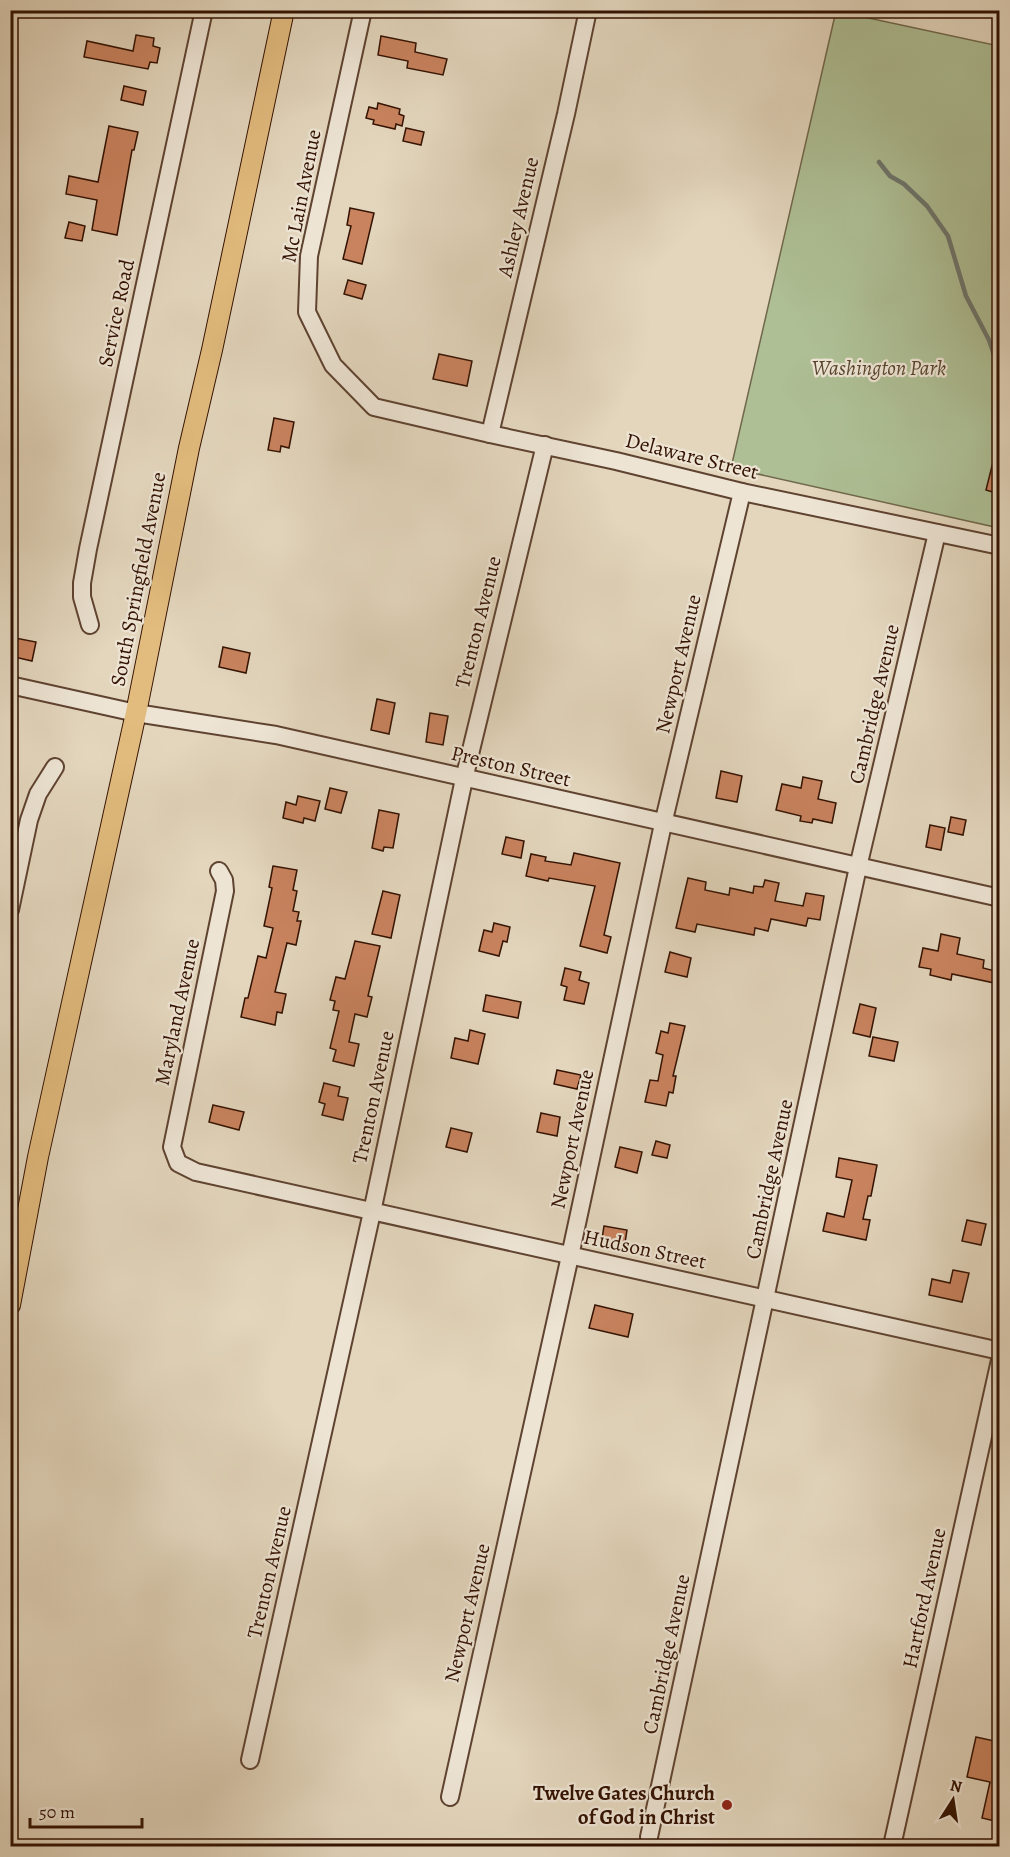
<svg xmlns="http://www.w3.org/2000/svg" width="1010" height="1857" font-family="Alegreya,serif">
  <rect width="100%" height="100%" fill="#e3d6bd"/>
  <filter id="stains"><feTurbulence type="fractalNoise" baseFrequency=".00333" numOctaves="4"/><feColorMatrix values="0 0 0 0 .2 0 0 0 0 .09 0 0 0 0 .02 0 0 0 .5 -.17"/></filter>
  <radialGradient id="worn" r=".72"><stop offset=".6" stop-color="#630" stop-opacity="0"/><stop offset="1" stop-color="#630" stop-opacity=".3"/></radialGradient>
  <!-- green -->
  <polygon fill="#aebf95" stroke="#70684c" stroke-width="1.5" points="836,11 999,46 999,528 731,468"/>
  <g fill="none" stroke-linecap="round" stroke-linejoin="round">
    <!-- stream -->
    <polyline stroke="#6e766d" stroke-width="4.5" points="879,162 890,176 904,184 927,206 948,236 966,296 989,340 1000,372"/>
  </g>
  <!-- building -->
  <g fill="#c9835f" stroke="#331202" stroke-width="1.5">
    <polygon points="136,35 154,38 153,46 160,48 157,63 150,62 148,69 84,57 87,41 133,51"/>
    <polygon points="381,36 416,43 415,52 447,59 443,75 407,68 408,61 378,55"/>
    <polygon points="124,86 146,91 143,105 121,100"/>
    <polygon points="378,103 400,109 399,114 404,116 402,126 396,124 395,129 373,124 374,120 366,118 369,107 377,109"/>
    <polygon points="109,126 138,132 134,150 132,150 117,235 92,230 97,200 66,194 69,176 98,182"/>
    <polygon points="406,128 424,132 421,145 403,141"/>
    <polygon points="350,208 374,213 362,264 343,259 351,226 347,225"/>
    <polygon points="69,222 85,226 82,241 65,238"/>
    <polygon points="348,280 366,285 362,299 344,294"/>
    <polygon points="439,354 472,361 467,386 433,379"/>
    <polygon points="274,418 294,422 289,448 281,446 280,452 268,450"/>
    <polygon points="995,454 999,454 999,494 986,490"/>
    <polygon points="10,637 36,642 32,661 10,656"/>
    <polygon points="223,647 250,653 246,673 219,667"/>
    <polygon points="377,699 395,703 389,734 371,730"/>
    <polygon points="430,713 448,716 443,745 426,742"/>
    <polygon points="721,771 742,776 737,802 716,798"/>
    <polygon points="803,777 822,781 818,799 836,803 832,823 813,819 812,823 800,821 801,816 776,810 782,784 801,788"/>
    <polygon points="330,788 347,792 341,813 325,809"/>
    <polygon points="298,796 320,801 315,821 304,818 303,823 283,818 286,802 296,805"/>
    <polygon points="379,810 399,814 393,848 384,847 383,851 372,848"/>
    <polygon points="951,817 966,820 963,835 948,832"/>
    <polygon points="930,825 945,828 941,850 926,847"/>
    <polygon points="506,837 524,841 521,858 502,854"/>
    <polygon points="574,853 620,863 604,935 611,937 607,953 580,946 595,886 549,878 548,881 526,876 531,854 546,857 545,861 571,865"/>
    <polygon points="273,866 297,870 293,890 297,891 293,911 299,912 297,921 301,921 296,945 287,943 275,992 286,994 282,1013 277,1012 275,1025 241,1017 245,998 248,998 258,956 266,958 273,928 264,926 272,888 269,887"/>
    <polygon points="688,878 706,882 705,890 729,895 730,888 753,893 754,886 763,887 765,880 779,883 775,901 803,906 806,893 824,896 820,920 808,918 806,926 771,919 768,931 755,928 754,935 697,924 695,932 676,928"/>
    <polygon points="383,891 400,895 391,938 372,934"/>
    <polygon points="494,923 510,927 507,942 503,941 499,956 479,951 484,930 492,932"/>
    <polygon points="941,934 960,938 957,954 984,960 983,968 999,972 999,984 952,974 951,980 930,975 931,969 919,967 923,948 938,951"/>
    <polygon points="355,941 380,946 368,996 372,997 367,1017 355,1014 349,1042 359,1044 354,1066 333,1061 336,1050 330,1048 339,1011 333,1010 335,1001 330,1000 336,977 345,979"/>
    <polygon points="670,952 691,958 687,977 665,972"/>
    <polygon points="565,968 581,972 579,980 589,983 584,1004 564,1000 567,987 561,985"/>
    <polygon points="486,995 521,1002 518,1018 483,1011"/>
    <polygon points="860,1004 876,1008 870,1037 853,1033"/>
    <polygon points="670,1023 685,1026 673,1076 676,1076 673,1093 669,1092 666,1106 645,1102 650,1080 658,1081 663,1055 656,1053 661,1031 668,1033"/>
    <polygon points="470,1030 485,1034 478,1064 451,1058 455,1038 468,1041"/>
    <polygon points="873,1037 898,1042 894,1061 869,1056"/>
    <polygon points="557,1070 581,1075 577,1089 554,1084"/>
    <polygon points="324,1083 340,1087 338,1096 348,1098 343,1120 322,1115 325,1104 319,1102"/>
    <polygon points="213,1105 244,1112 239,1130 209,1122"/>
    <polygon points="541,1113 560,1117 557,1136 537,1132"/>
    <polygon points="451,1128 472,1133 467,1152 446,1147"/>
    <polygon points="656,1141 670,1145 667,1158 652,1155"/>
    <polygon points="620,1147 642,1152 637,1173 615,1167"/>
    <polygon points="839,1158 877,1165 871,1196 868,1196 863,1219 870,1220 866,1240 823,1231 827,1213 844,1217 852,1180 836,1177"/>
    <polygon points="967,1220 986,1224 981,1245 962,1241"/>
    <polygon points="604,1226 627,1230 625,1243 602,1239"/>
    <polygon points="953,1270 969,1273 962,1302 929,1295 932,1279 950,1283"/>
    <polygon points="595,1305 633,1314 628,1337 589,1328"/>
    <polygon points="976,1737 999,1742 999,1822 982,1818 990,1782 967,1777"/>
  </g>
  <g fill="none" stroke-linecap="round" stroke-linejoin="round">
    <!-- minor casing -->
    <g stroke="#5f4331" stroke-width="20">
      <g id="minor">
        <polyline points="363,10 309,256 307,312 333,365 374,407 490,434 616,461 742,492 1000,546"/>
        <polyline points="490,434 566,114 588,10"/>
        <polyline points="90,625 82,597 82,583 88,549 204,10"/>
        <polyline points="10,685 136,713 276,735 1000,898"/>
        <polyline points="219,871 224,880 225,891 172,1147 178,1163 196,1172 1000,1351"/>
        <polyline points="10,910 29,820 38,794 55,767"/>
        <polyline points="250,1760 372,1212 464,779 545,445"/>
        <polyline points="450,1797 570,1256 663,824 742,492"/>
        <polyline points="649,1837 858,867 937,533"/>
        <polyline points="892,1846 1000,1360"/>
      </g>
    </g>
    <!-- major casing -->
    <g stroke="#331202" stroke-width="22">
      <polyline id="major" points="10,1305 38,1157 136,713 189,448 212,350 284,10"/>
    </g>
    <!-- minor -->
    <use href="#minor" stroke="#ede4d4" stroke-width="16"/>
    <!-- major -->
    <use href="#major" stroke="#e2bb7e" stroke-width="20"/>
  </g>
  <!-- markers -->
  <circle fill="#8f2418" stroke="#ede4d4" stroke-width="2" cx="727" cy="1805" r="6"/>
  <g text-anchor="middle" stroke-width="4.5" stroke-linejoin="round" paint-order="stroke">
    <!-- street labels -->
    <g font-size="21" fill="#331202" stroke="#ede4d4">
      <text transform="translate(301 196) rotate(-79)" y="7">Mc Lain Avenue</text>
      <text transform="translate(518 217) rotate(-77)" y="7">Ashley Avenue</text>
      <text transform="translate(116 313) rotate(-78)" y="7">Service Road</text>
      <text transform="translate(692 456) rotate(14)" y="7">Delaware Street</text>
      <text transform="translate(138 579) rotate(-79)" y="7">South Springfield Avenue</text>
      <text transform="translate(478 622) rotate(-76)" y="7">Trenton Avenue</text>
      <text transform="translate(678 664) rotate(-77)" y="7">Newport Avenue</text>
      <text transform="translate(874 704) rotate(-77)" y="7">Cambridge Avenue</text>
      <text transform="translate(511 766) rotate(13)" y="7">Preston Street</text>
      <text transform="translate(177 1012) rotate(-78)" y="7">Maryland Avenue</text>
      <text transform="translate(373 1097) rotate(-78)" y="7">Trenton Avenue</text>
      <text transform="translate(572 1139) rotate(-78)" y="7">Newport Avenue</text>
      <text transform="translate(769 1179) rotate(-78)" y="7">Cambridge Avenue</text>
      <text transform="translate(645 1249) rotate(12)" y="7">Hudson Street</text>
      <text transform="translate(269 1572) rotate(-77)" y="7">Trenton Avenue</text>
      <text transform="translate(924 1598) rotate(-78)" y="7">Hartford Avenue</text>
      <text transform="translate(467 1613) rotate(-77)" y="7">Newport Avenue</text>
      <text transform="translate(666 1654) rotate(-78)" y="7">Cambridge Avenue</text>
    </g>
    <!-- park labels -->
    <g font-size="21" font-style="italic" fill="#58462e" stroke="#ede4d4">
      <text x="879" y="375">Washington Park</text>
    </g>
    <!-- poi labels -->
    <g font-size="21" font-weight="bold" fill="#331202" stroke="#ede4d4" text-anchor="end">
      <text x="715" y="1800">Twelve Gates Church<tspan x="715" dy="24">of God in Christ</tspan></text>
    </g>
  </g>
  <!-- margin -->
  <rect width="1010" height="1857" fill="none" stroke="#e3d6bd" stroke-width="36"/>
  <rect x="12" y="12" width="986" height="1833" fill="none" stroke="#331202" stroke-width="3"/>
  <rect x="18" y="18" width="974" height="1821" fill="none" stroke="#331202" stroke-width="1.5"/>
  <!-- north arrow -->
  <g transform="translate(953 1800) rotate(12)" stroke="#ede4d4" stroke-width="4.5" paint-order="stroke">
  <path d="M0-4.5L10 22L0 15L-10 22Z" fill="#331202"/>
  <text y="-9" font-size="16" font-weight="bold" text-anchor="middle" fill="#331202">N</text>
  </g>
  <!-- scale -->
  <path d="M30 1818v9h112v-9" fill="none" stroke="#331202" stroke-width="3"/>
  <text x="39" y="1818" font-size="18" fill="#331202" stroke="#ede4d4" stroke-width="4.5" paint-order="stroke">50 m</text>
  <rect width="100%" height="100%" filter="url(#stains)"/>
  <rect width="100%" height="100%" fill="url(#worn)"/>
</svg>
